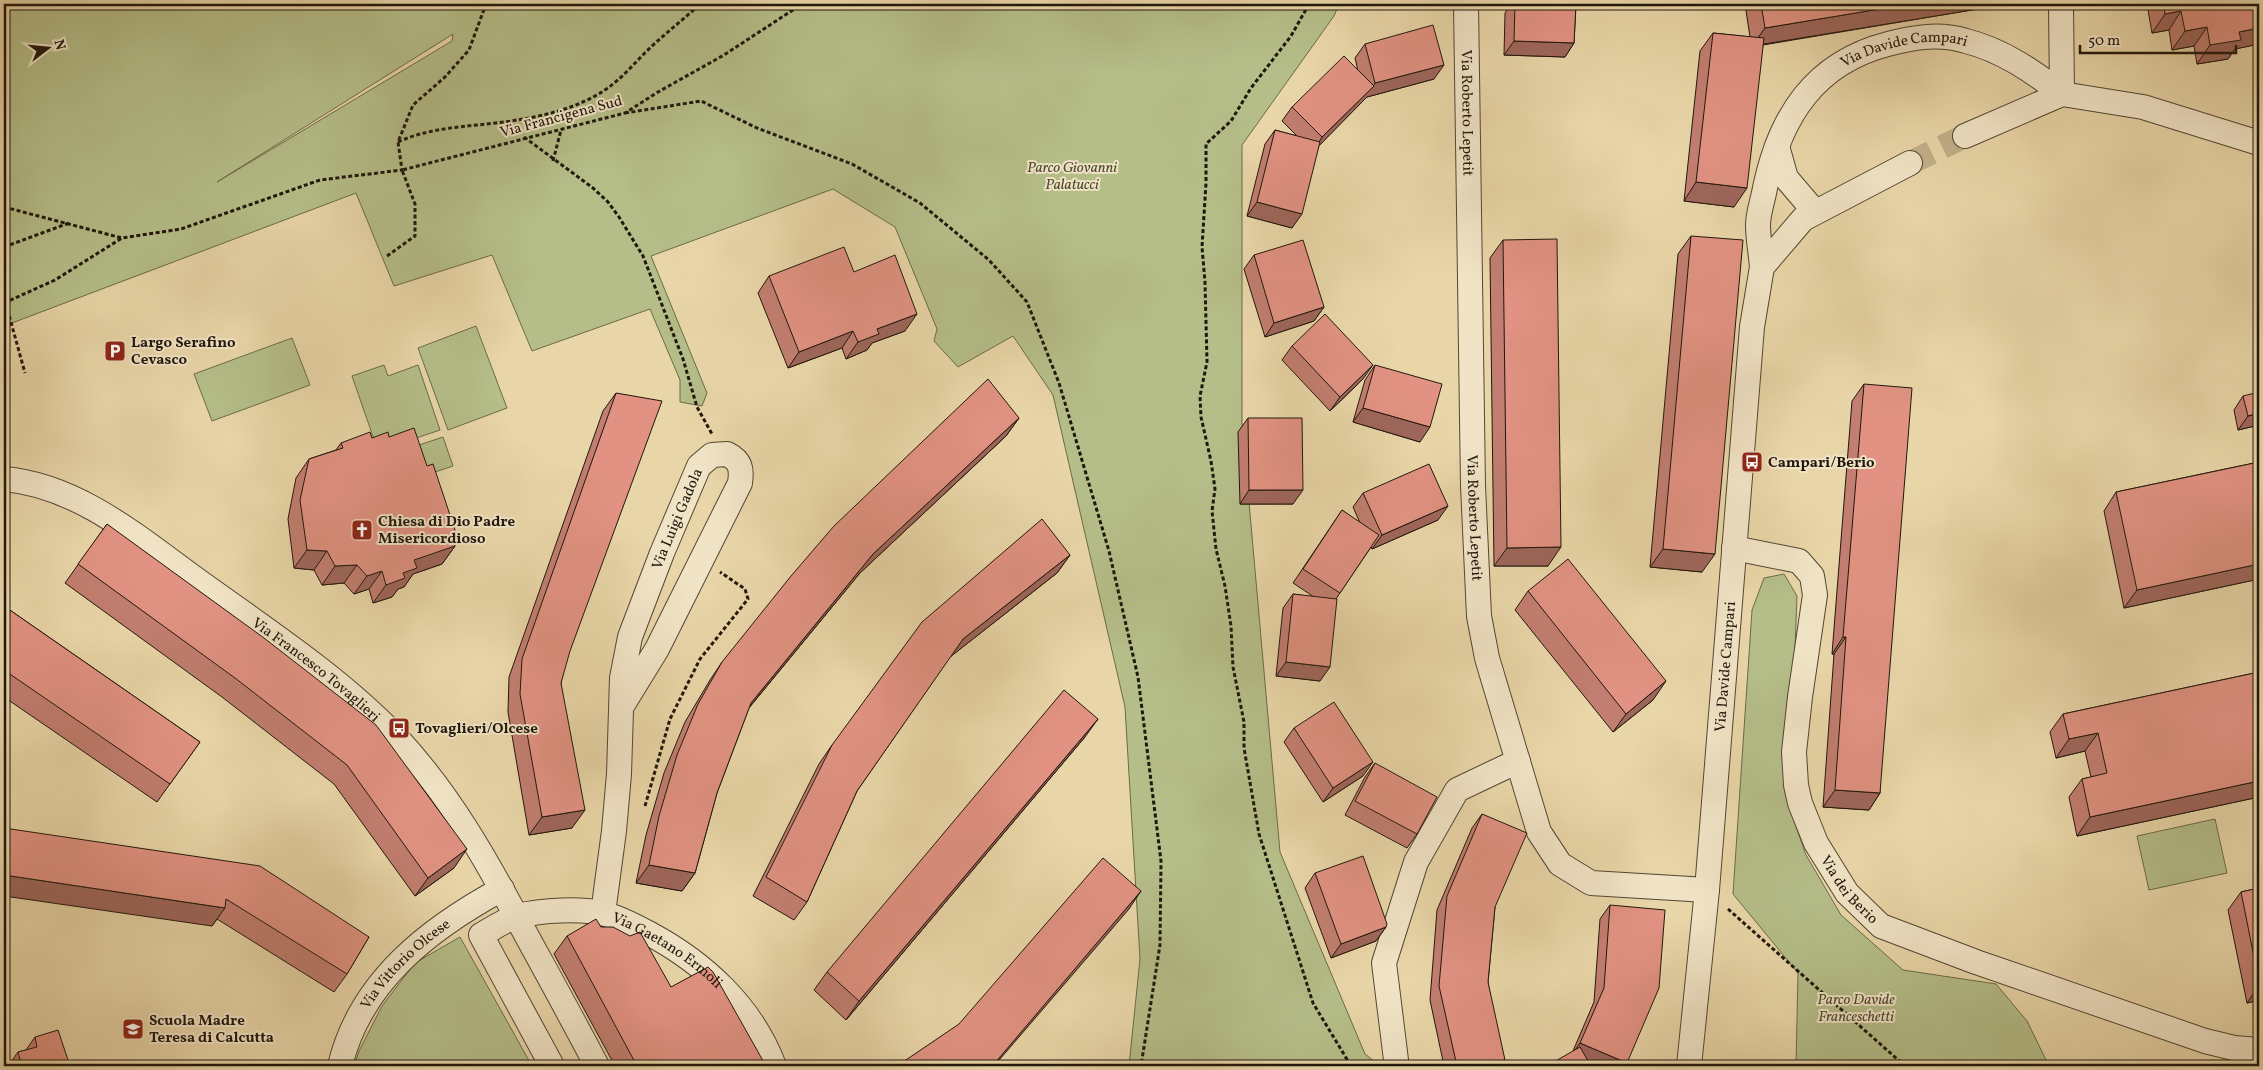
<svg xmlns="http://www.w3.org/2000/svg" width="2263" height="1070" font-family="Vollkorn,serif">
  <rect width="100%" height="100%" fill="#e9d6a8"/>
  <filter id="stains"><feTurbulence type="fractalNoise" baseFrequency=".004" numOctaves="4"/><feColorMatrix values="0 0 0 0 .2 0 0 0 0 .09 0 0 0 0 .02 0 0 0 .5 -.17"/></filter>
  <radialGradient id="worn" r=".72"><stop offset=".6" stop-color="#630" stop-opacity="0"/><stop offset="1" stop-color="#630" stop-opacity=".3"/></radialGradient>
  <!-- green -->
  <g fill="#b5be89" stroke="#6a6a4a" fill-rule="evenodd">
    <path d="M4,4H1339L1334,16L1242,145V423L1280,852L1365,1054L1380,1066H1129L1140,959L1125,707L1053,395L1013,336L958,367L934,341L937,329L895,227L833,189L651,256L707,393L702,406L680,402V380L650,309L532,351L492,255L394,286L356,193L4,326ZM453,34L452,41L217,182Z"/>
    <polygon points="476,326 507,408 448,430 418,348"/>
    <polygon points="292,338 310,385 212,421 194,374"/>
    <polygon points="384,365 388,376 418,365 440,430 378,451 352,376"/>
    <polygon points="443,437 453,466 417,478 407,449"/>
    <polygon points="1784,574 1797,596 1789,807 1806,855 1841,915 1903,970 1996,984 2027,1021 2049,1066 1796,1066 1798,973 1733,894 1752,610 1764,578"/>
    <polygon points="2215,819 2227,873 2149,890 2137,836"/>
    <polygon points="460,937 532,1066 354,1066 359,1051 382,1006 415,963"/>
  </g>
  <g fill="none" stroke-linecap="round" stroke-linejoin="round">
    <!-- minor-tunnel -->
    <polyline stroke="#c1b089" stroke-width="24" stroke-dasharray="24 12" stroke-linecap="butt" points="1910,163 1965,136"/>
    <!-- minor casing -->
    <g stroke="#524733" stroke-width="26">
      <g id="minor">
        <path id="s1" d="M1466,4L1473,486L1479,616L1487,658L1539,832L1560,864L1591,883L1707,890"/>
        <polyline points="2061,4 2062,94"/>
        <polyline points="1965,136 2062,94 2143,107 2259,143"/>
        <polyline points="1777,146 1786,178 1815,212"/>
        <path id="s2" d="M1762,267C1761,254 1758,239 1758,225C1758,213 1763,200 1765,188C1780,117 1814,63 1888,44C1914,37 1940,33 1966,41C2002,50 2034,72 2062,94"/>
        <path id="s3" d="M4,479C75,485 134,534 190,575C260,626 337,675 397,738C450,795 487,861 523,929C548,975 573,1020 597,1066"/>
        <path id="s4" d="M1734,548L1799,561L1812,576L1815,595L1800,697L1794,752L1796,785L1800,803L1816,843L1847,893L1881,926L1976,962L2205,1041L2234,1048L2259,1050"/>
        <path id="s5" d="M603,913L614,831L619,774L622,678L630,637L662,553L699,466L712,455L727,454C741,461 742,469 740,483L657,649L622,706"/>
        <polyline points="1396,1060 1384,963 1416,862 1457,790 1518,761"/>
        <path id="s6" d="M340,1066C360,981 430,928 502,889"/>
        <path id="s7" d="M552,1066L481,935C492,929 506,919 518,916C541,910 582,908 605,914C621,918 635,926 650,934C704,963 752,1007 774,1066"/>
        <path id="s8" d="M1689,1066L1707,890L1752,327L1762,267L1803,219L1910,163"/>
      </g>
    </g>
    <!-- path -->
    <g stroke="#20170c" stroke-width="3" stroke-dasharray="4 2.5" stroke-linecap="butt">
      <polyline points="1309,4 1291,36 1251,88 1231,121 1206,144 1206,183 1202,247 1205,282 1207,362 1200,396 1201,417 1211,461 1215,489 1212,511 1216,549 1225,586 1231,626 1233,667 1244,722 1244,748 1259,834 1313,1003 1351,1066"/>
      <polyline points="625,113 701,101 757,128 852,164 920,203 989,260 1027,302 1059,383 1109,551 1138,677 1161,861 1160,945 1141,1066"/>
      <polyline points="524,137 593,188 608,202 619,217 643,256 683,359 697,407 712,434"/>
      <path d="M398,142C435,125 477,127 517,120C550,115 587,105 613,84C627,73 638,59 651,47C667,32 684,19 700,4"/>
      <polyline points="553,161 561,130"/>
      <polyline points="4,207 122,238 181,229 320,180 402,170 398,142 413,105 445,77 469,50 486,4"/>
      <polyline points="4,247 69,223"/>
      <polyline points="387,256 415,236 415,204 402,170 625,113 658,92 724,55 802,4"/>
      <polyline points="4,297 25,373"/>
      <polyline points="4,303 55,280 122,238"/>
      <polyline points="645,806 670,719 700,659 748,599 745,589 720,572"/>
      <polyline points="1728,909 1905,1066"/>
    </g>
    <!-- minor -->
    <use href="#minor" stroke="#f1e4c6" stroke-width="24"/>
  </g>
  <!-- wall -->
  <g fill="#c27e70" stroke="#20170c">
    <polygon points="1507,4 1576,4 1574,43 1565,57 1504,55 1505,13 1507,10"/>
    <polygon points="1745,4 1981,4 1978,9 1763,45 1734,207 1684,201 1700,51 1713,33 1750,37"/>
    <polygon points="2147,4 2259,4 2259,44 2235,49 2228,59 2197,64 2194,46 2172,50 2169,30 2152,33"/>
    <polygon points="1365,44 1434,79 1367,97 1319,145 1292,228 1247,216 1265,144 1275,130 1297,136 1282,121 1292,107 1358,71 1355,58"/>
    <polygon points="1691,236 1702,572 1650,567 1678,254"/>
    <polygon points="1503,240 1548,566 1494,566 1490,258"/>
    <polygon points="1254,255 1324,307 1314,321 1265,337 1244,269"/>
    <polygon points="854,272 905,331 872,343 867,350 846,359 842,348 788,368 758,293 769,276"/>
    <polygon points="1292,346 1363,379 1330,411 1282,360"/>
    <polygon points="1375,365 1420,442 1353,422 1365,380"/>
    <polygon points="1864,384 1880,793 1869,810 1823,807 1834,654 1832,654 1852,401"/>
    <polygon points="616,393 561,683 572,828 529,835 508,712 509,677 603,411"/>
    <polygon points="2243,396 2259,425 2238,430 2234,410"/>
    <polygon points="1019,418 1006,436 860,573 749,708 717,793 695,873 682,891 636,883 646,835 664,773 685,722 710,680 722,662"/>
    <polygon points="1248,418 1293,504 1240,504 1238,432"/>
    <polygon points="389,437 452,538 455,546 442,564 413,574 404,587 398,589 392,597 373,603 369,589 354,594 344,583 322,585 314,570 294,568 288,519 296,478 309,459 336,450 341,443 372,438"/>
    <polygon points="2259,462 2259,579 2124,608 2104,511 2116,492"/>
    <polygon points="1363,493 1438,520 1372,549 1371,547 1336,599 1320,681 1276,676 1283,608 1293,594 1314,597 1293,583 1342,510 1360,523 1353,507"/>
    <polygon points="107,524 454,868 415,896 334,784 222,697 65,583"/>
    <polygon points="1070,555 1057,573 950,657 857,791 807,902 794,920 753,896 819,764 832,745"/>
    <polygon points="1528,591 1653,700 1613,732 1515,610"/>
    <polygon points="4,606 200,742 157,802 4,697"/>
    <polygon points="2259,672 2259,797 2077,836 2069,797 2082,779 2091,777 2085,751 2056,758 2050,732 2063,714"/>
    <polygon points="1294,728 1363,776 1323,802 1284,742"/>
    <polygon points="1085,737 846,1020 814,990 827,972"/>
    <polygon points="1375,763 1417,834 1407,848 1345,815 1365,777"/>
    <polygon points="1482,814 1495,907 1488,982 1501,1066 1444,1066 1430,1000 1437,910 1472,828"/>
    <polygon points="4,828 369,937 347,974 334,992 217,919 212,926"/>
    <polygon points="1315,873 1386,927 1376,941 1331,958 1305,888"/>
    <polygon points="2259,888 2259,1000 2247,1003 2228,910 2241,892"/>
    <polygon points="1610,905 1625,1066 1592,1066 1573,1051 1594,1002 1600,919"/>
    <polygon points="601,927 671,987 766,1066 615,1066 554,954 567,936"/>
    <polygon points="35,1037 70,1066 8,1066 18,1052 26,1050"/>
  </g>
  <!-- shaded-wall -->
  <g fill="#9e665b" stroke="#20170c">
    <polygon points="1910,4 1981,4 1978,9 1752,46 1765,28"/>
    <polygon points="2181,11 2169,30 2152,33 2165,14"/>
    <polygon points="2207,27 2194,46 2172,50 2185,31"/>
    <polygon points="2259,28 2259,44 2235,49 2228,59 2197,64 2210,45 2239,32"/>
    <polygon points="1514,41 1574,43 1565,57 1504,55"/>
    <polygon points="1444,65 1434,79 1367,97 1364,100 1313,152 1322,137 1371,89 1375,83"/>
    <polygon points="1696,182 1747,188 1734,207 1684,201"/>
    <polygon points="1257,202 1302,214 1292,228 1247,216"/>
    <polygon points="1324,307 1314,321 1265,337 1274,323"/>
    <polygon points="917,314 905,331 872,343 867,350 846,359 858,342 877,329"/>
    <polygon points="853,331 842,348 788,368 799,352"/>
    <polygon points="1373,365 1363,379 1330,411 1340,397"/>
    <polygon points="1363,408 1430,427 1420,442 1353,422"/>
    <polygon points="2259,413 2259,425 2238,430 2248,416"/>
    <polygon points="1019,418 1006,436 860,573 738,721 751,703 873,554"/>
    <polygon points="1249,490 1303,490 1293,504 1240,504"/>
    <polygon points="1448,506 1438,520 1372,549 1382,535"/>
    <polygon points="456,533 445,549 455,546 442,564 413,574 404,587 398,589 392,597 373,603 386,585 414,560 451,535"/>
    <polygon points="1561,547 1548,566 1494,566 1507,548"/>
    <polygon points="1663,549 1715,554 1702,572 1650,567"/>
    <polygon points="307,550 327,551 314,570 294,568"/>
    <polygon points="1070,555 1057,573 950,657 963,639"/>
    <polygon points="2259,564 2259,579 2124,608 2137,590"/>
    <polygon points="357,565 344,583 322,585 335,566"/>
    <polygon points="382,571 369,589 354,594 367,576"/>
    <polygon points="1843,637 1846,637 1834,654 1832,654"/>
    <polygon points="1286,662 1330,667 1320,681 1276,676"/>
    <polygon points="1666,681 1653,700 1613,732 1626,714"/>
    <polygon points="1098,719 1085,737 846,1020 859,1001"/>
    <polygon points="2098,733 2085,751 2056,758 2069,739"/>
    <polygon points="1373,762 1363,776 1323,802 1333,788"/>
    <polygon points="2259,781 2259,797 2077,836 2090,817"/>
    <polygon points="1835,790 1880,793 1869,810 1823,807"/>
    <polygon points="585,810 572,828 529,835 542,817"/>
    <polygon points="467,849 454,868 415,896 428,878"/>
    <polygon points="649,865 695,873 682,891 636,883"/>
    <polygon points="4,875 225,908 212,926 4,896"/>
    <polygon points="1141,891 1129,909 994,1066 990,1066"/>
    <polygon points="1386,927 1376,941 1331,958 1341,944"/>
    <polygon points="2259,985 2259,1000 2247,1003"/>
    <polygon points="1580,1043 1627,1063 1625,1066 1592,1066 1570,1057"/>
    <polygon points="1505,1060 1501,1066 1474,1066"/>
  </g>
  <!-- building -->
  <g fill="#e19282" stroke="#20170c">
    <polygon points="1515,4 1576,4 1574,43 1514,41"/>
    <polygon points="1761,4 1910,4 1765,28"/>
    <polygon points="2163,4 2259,4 2259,28 2239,32 2241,40 2210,45 2207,27 2185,31 2181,11 2165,14"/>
    <polygon points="1433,25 1444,65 1375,83 1365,44"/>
    <polygon points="1713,33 1764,38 1747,188 1696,182"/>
    <polygon points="1344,56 1374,86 1322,137 1292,107"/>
    <polygon points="1275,130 1320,142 1302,214 1257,202"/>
    <polygon points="1691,236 1743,240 1715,554 1663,549"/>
    <polygon points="1557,239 1561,547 1507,548 1503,240"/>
    <polygon points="1303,240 1324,307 1274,323 1254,255"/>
    <polygon points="844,247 854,272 895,255 917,314 877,329 879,334 858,342 853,331 799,352 769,276"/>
    <polygon points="1325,314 1373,365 1340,397 1292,346"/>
    <polygon points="1375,365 1442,384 1430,427 1363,408"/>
    <polygon points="988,379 1019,418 873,554 751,703 717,793 695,873 649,865 659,816 677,755 698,704 722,662 791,576 834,526"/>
    <polygon points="1864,384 1912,388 1880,793 1835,790 1846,637 1843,637"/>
    <polygon points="2259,392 2259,413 2248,416 2243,396"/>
    <polygon points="616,393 662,401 570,651 561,683 585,810 542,817 520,694 522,659"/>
    <polygon points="1248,418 1302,418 1303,490 1249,490"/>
    <polygon points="414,428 427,466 433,464 456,533 451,535 455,546 414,560 417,568 403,573 405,578 386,585 382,571 367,576 357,565 335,566 327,551 307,550 300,500 309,459 343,448 341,443 370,432 372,438 388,432 389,437"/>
    <polygon points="2259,462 2259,564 2137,590 2116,492"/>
    <polygon points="1429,464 1448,506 1382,535 1363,493"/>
    <polygon points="1342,510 1379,535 1340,593 1303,569"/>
    <polygon points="1042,519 1070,555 963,639 857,791 807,902 766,877 832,745 922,622"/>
    <polygon points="107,524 264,638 376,725 467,849 428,878 347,765 235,678 78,564"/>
    <polygon points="1568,559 1666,681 1626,714 1528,591"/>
    <polygon points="1293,594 1337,599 1330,667 1286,662"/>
    <polygon points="4,606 200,742 170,784 4,670"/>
    <polygon points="2259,672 2259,704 2258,704 2259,712 2259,781 2090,817 2082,779 2107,773 2098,733 2069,739 2063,714"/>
    <polygon points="1064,690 1098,719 859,1001 827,972"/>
    <polygon points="1334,702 1373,762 1333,788 1294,728"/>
    <polygon points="1375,763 1437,797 1417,834 1355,801"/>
    <polygon points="1482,814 1527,833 1495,907 1488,982 1505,1060 1474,1066 1457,1066 1439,986 1447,896"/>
    <polygon points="4,828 260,866 369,937 347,974 226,899 225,908 4,875"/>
    <polygon points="1363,856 1387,924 1386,927 1341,944 1315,873"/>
    <polygon points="1103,858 1141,891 994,1064 990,1066 897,1066 959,1024"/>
    <polygon points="2259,888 2259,982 2241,892"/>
    <polygon points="1610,905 1665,910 1659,988 1627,1063 1580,1043 1604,988"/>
    <polygon points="596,919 601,927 613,927 630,936 640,932 671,987 708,967 713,972 766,1066 637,1066 567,936"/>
    <polygon points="58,1030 70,1066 22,1066 18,1052 37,1047 35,1037"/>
    <polygon points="1580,1047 1591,1066 1547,1066"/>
  </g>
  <!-- icons -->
  <defs>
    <g id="parking-square" transform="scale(1.125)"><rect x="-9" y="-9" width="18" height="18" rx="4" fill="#8f2418" stroke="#f1e4c6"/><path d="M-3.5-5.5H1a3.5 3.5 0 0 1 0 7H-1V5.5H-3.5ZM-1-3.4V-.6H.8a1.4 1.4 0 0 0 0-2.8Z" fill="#fff"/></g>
    <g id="bus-square" transform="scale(1.125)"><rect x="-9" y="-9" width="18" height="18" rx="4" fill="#8f2418" stroke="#f1e4c6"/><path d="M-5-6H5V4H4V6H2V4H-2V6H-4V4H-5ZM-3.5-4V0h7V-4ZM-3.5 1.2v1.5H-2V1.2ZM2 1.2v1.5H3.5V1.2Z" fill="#fff"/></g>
    <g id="church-square" transform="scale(1.125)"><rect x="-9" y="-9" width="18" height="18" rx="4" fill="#8f2418" stroke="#f1e4c6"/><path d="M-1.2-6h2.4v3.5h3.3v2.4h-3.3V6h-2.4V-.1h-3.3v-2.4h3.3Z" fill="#fff"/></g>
    <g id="school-square" transform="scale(1.125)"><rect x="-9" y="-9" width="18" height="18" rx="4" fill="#8f2418" stroke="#f1e4c6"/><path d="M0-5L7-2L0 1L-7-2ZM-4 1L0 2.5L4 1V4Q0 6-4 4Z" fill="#fff"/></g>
  </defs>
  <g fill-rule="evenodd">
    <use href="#parking-square" x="115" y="351"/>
    <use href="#bus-square" x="1752" y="462"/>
    <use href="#church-square" x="362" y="530"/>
    <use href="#bus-square" x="399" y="728"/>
    <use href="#school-square" x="133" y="1029"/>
  </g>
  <g text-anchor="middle" stroke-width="4" stroke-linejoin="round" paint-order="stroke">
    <!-- street labels -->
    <g font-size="15" fill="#20170c" stroke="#f1e4c6">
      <text dy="5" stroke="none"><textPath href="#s2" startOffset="296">Via Davide Campari</textPath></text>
      <text dy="5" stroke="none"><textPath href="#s1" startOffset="109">Via Roberto Lepetit</textPath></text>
      <text transform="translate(561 116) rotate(-15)" y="5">Via Francigena Sud</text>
      <text dy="5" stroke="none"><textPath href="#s1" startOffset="514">Via Roberto Lepetit</textPath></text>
      <text dy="5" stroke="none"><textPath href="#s5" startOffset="405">Via Luigi Gadola</textPath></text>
      <text dy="5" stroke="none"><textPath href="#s8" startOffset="401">Via Davide Campari</textPath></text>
      <text dy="5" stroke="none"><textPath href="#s3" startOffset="370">Via Francesco Tovaglieri</textPath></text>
      <text dy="5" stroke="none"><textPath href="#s4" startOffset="416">Via dei Berio</textPath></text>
      <text dy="5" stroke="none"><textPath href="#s7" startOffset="351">Via Gaetano Ermoli</textPath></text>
      <text dy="5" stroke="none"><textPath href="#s6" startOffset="124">Via Vittorio Olcese</textPath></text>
    </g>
    <!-- park labels -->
    <g font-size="15" font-style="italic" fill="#4d4932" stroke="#f1e4c6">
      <text x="1072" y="172">Parco Giovanni<tspan x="1072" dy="17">Palatucci</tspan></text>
      <text x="1856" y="1004">Parco Davide<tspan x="1856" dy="17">Franceschetti</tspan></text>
    </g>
    <!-- poi labels -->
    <g font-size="15" font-weight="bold" fill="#20170c" stroke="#f1e4c6" text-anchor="start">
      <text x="131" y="347">Largo Serafino<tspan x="131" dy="17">Cevasco</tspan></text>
      <text x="1768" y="467">Campari/Berio</text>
      <text x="378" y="526">Chiesa di Dio Padre<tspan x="378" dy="17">Misericordioso</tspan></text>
      <text x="415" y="733">Tovaglieri/Olcese</text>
      <text x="149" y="1025">Scuola Madre<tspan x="149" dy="17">Teresa di Calcutta</tspan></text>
    </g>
  </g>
  <!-- margin -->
  <rect width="2263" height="1070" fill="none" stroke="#e9d6a8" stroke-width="20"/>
  <rect x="5" y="5" width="2253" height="1060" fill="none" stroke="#20170c" stroke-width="2.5"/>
  <rect x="10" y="10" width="2243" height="1050" fill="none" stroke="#20170c"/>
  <!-- north arrow -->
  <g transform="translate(48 48) rotate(74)" stroke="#f1e4c6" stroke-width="4" paint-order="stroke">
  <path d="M0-4L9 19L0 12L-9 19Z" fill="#20170c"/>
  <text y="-8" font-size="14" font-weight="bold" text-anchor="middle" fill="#20170c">N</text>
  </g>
  <!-- scale -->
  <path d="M2080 45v8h156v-8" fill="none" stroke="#20170c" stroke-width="2.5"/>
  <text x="2088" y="45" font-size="15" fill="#20170c" stroke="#f1e4c6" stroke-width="4" paint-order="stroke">50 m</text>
  <rect width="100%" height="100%" filter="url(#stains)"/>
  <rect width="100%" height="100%" fill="url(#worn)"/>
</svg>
